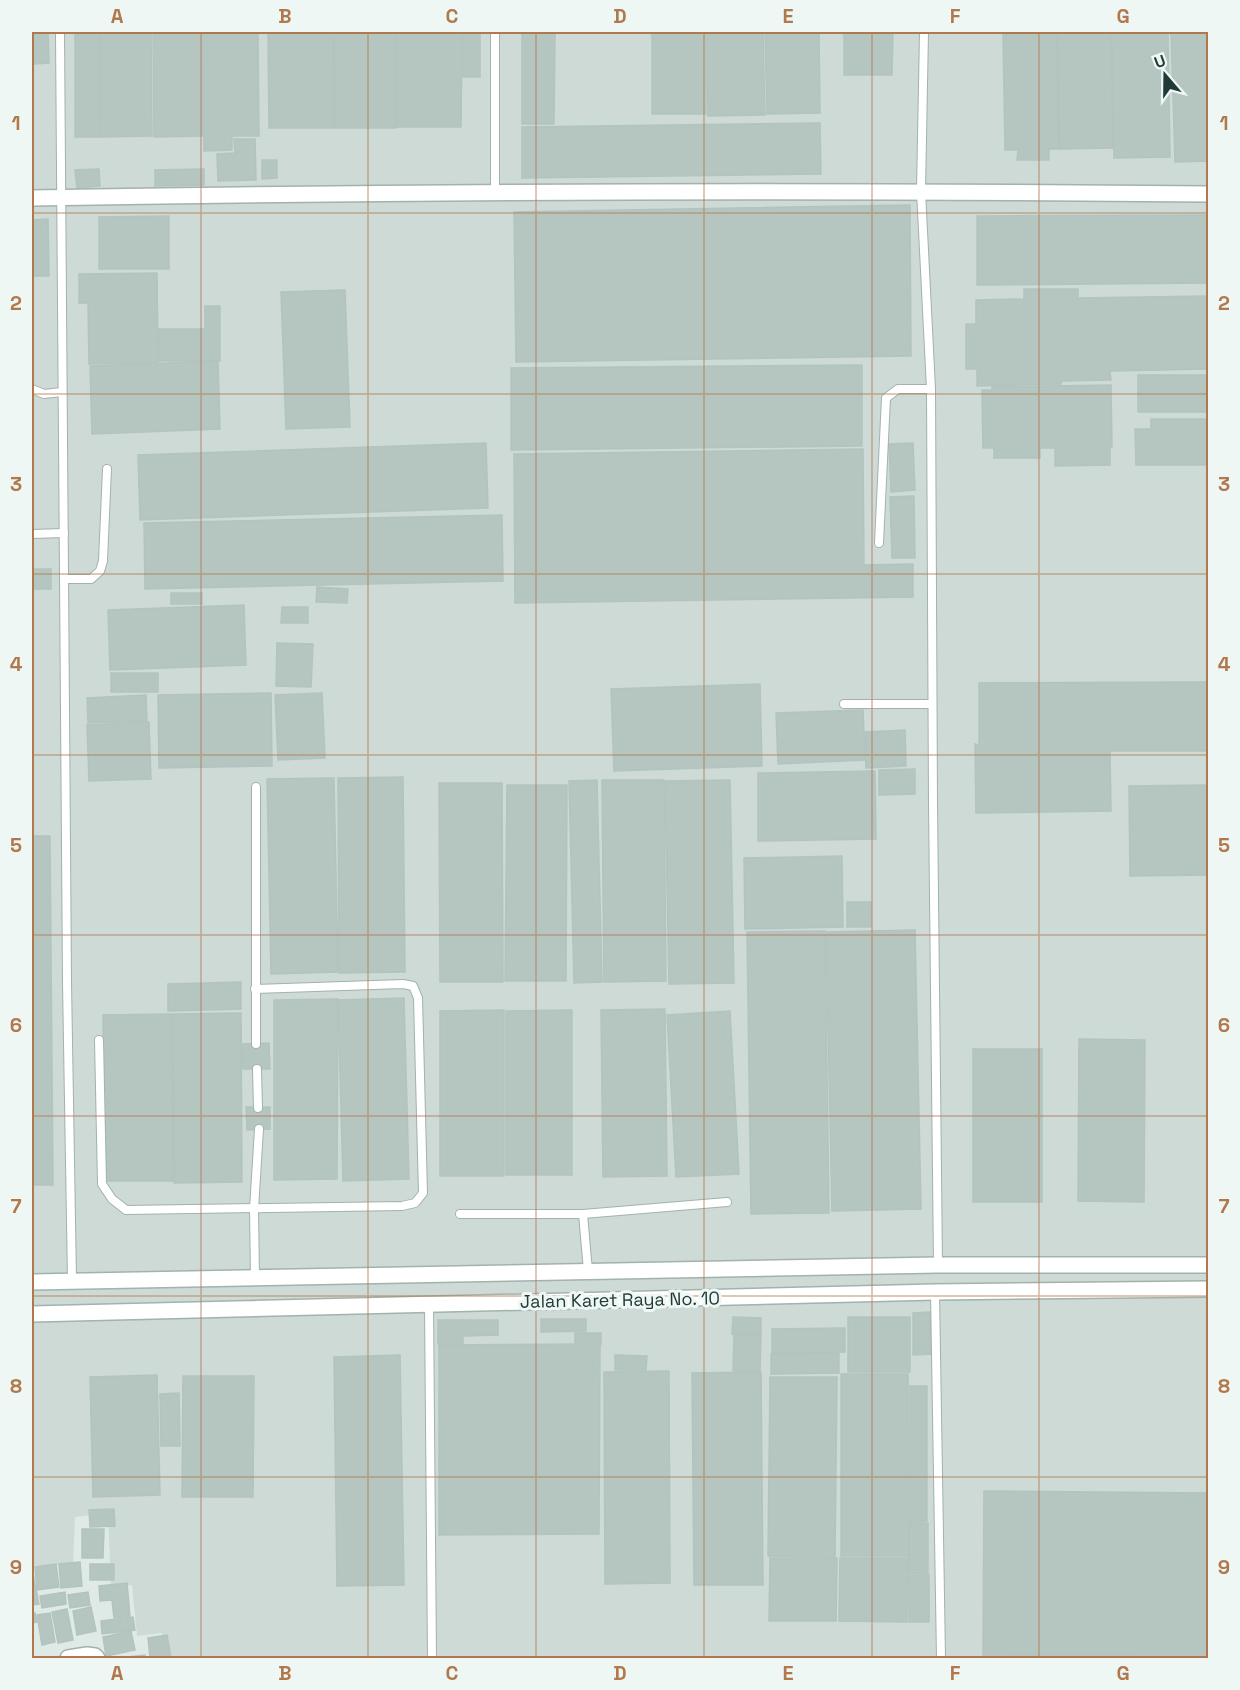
<svg xmlns="http://www.w3.org/2000/svg" width="1240" height="1690" font-family="'Space Grotesk',sans-serif">
  <rect width="100%" height="100%" fill="#dfeae7"/>
  <!-- built -->
  <polygon fill="#cddad6" points="32,32 1208,32 1208,1658 165,1658 162,1633 137,1636 132,1585 111,1588 108,1513 75,1517 73,1565 32,1566"/>
  <!-- building -->
  <g fill="#b5c5c0" stroke="#b2c4bf" stroke-width="1.5">
    <polygon points="33,32 48,32 49,63 34,64"/>
    <polygon points="75,32 99,32 100,137 75,137"/>
    <polygon points="100,32 151,32 152,136 100,137"/>
    <polygon points="153,32 202,32 203,136 154,137"/>
    <polygon points="203,32 258,32 259,136 232,136 232,150 204,151"/>
    <polygon points="268,32 333,32 334,128 269,128"/>
    <polygon points="334,32 396,32 396,128 335,128"/>
    <polygon points="397,32 462,32 461,127 397,127"/>
    <rect x="463" y="32" width="17" height="45"/>
    <polygon points="522,32 555,32 554,124 522,124"/>
    <rect x="652" y="32" width="54" height="82"/>
    <polygon points="707,32 763,32 765,115 708,116"/>
    <polygon points="765,32 819,32 820,113 767,114"/>
    <polygon points="844,32 893,32 892,75 844,75"/>
    <polygon points="1003,32 1057,32 1059,149 1049,149 1049,160 1017,160 1018,150 1005,150"/>
    <polygon points="1058,32 1111,32 1113,148 1059,149"/>
    <polygon points="1112,32 1168,32 1170,157 1114,158"/>
    <polygon points="1171,32 1208,32 1208,161 1175,162"/>
    <polygon points="820,123 821,174 522,178 522,127"/>
    <polygon points="234,139 255,139 256,180 218,181 217,154 235,153"/>
    <polygon points="262,160 277,160 277,178 262,179"/>
    <polygon points="99,169 100,186 77,188 75,170"/>
    <polygon points="204,169 204,185 155,186 155,170"/>
    <polygon points="910,205 911,356 516,362 514,212"/>
    <polygon points="1208,215 1208,283 977,285 977,216"/>
    <polygon points="169,216 169,269 99,269 99,217"/>
    <polygon points="48,219 49,276 32,276 32,220"/>
    <polygon points="157,273 158,363 89,364 88,303 79,303 79,274"/>
    <polygon points="1024,289 1078,289 1078,298 1208,296 1208,369 1110,371 1111,380 1061,381 1061,384 977,386 977,369 966,369 966,324 976,324 976,300 1024,299"/>
    <polygon points="345,290 350,427 286,429 281,292"/>
    <polygon points="205,306 220,306 220,361 158,361 158,329 205,329"/>
    <polygon points="218,361 220,429 92,434 90,366"/>
    <polygon points="862,365 862,446 511,450 511,368"/>
    <rect x="1138" y="375" width="70" height="37"/>
    <polygon points="1111,385 1112,447 1110,447 1110,465 1055,466 1055,448 1040,448 1040,458 994,458 994,448 983,448 982,390 992,390 992,387"/>
    <polygon points="1151,419 1208,419 1208,465 1136,465 1135,429 1151,429"/>
    <polygon points="486,443 488,508 140,520 138,455"/>
    <polygon points="913,443 915,490 891,492 889,444"/>
    <polygon points="863,449 864,565 913,564 913,597 515,603 514,454"/>
    <polygon points="914,496 915,558 892,558 890,497"/>
    <polygon points="502,515 503,581 145,589 144,523"/>
    <rect x="32" y="569" width="19" height="20"/>
    <polygon points="317,587 348,589 347,603 316,602"/>
    <rect x="171" y="593" width="31" height="11"/>
    <polygon points="244,605 246,665 110,670 108,610"/>
    <polygon points="282,607 308,607 308,623 281,623"/>
    <polygon points="277,643 313,644 311,687 276,686"/>
    <rect x="111" y="673" width="47" height="19"/>
    <polygon points="1208,682 1208,751 1110,751 1111,811 976,813 975,744 979,745 979,683"/>
    <polygon points="760,684 762,766 614,771 611,689"/>
    <polygon points="271,693 272,766 159,768 158,695"/>
    <polygon points="322,693 325,758 278,760 275,695"/>
    <polygon points="146,695 147,721 88,723 87,698"/>
    <polygon points="863,710 865,760 778,764 776,713"/>
    <polygon points="149,722 151,779 89,781 87,725"/>
    <polygon points="905,730 906,766 866,768 865,732"/>
    <polygon points="915,769 915,794 879,795 879,770"/>
    <polygon points="875,771 876,839 758,841 758,773"/>
    <polygon points="403,777 405,972 339,973 338,778"/>
    <polygon points="334,778 338,972 271,974 267,779"/>
    <polygon points="597,780 602,982 574,983 569,781"/>
    <polygon points="602,780 664,780 666,981 604,982"/>
    <polygon points="730,780 734,983 669,984 665,781"/>
    <polygon points="439,783 502,783 503,982 440,982"/>
    <polygon points="507,785 567,785 566,981 505,981"/>
    <polygon points="1208,785 1208,875 1130,876 1129,786"/>
    <polygon points="32,836 50,836 53,1185 32,1185"/>
    <polygon points="842,856 843,927 745,929 744,858"/>
    <rect x="847" y="902" width="24" height="25"/>
    <polygon points="915,930 921,1209 832,1211 826,932"/>
    <polygon points="825,931 829,1213 751,1214 747,932"/>
    <polygon points="241,982 241,1009 168,1011 168,984"/>
    <polygon points="404,998 409,1179 343,1181 338,1000"/>
    <polygon points="338,999 337,1179 274,1180 274,1000"/>
    <polygon points="665,1009 667,1176 603,1177 601,1010"/>
    <polygon points="504,1010 504,1176 440,1176 440,1011"/>
    <polygon points="572,1010 572,1175 506,1175 506,1011"/>
    <polygon points="730,1011 739,1174 676,1177 667,1015"/>
    <polygon points="241,1013 242,1182 174,1183 173,1014"/>
    <polygon points="172,1014 173,1181 104,1181 103,1015"/>
    <polygon points="1079,1039 1145,1040 1144,1202 1078,1201"/>
    <polygon points="269,1043 270,1069 243,1069 242,1044"/>
    <rect x="973" y="1049" width="69" height="153"/>
    <polygon points="246,1107 270,1107 270,1129 247,1130"/>
    <polygon points="930,1312 931,1354 913,1355 913,1313"/>
    <polygon points="733,1317 761,1318 761,1334 732,1334"/>
    <rect x="848" y="1317" width="62" height="55"/>
    <polygon points="541,1319 586,1319 586,1331 541,1332"/>
    <rect x="438" y="1320" width="25" height="24"/>
    <polygon points="464,1320 498,1320 498,1335 464,1336"/>
    <polygon points="845,1328 845,1352 772,1353 772,1329"/>
    <rect x="575" y="1333" width="26" height="11"/>
    <polygon points="734,1335 761,1335 760,1372 733,1371"/>
    <polygon points="600,1344 599,1534 439,1535 439,1345"/>
    <polygon points="839,1353 839,1373 771,1374 771,1354"/>
    <polygon points="400,1355 404,1585 337,1586 334,1357"/>
    <polygon points="615,1355 647,1356 646,1370 615,1370"/>
    <polygon points="669,1371 670,1583 605,1584 604,1372"/>
    <polygon points="761,1372 763,1585 694,1585 692,1373"/>
    <polygon points="841,1374 908,1374 909,1556 841,1556"/>
    <polygon points="157,1375 160,1495 93,1497 90,1377"/>
    <polygon points="183,1376 254,1376 253,1497 182,1497"/>
    <polygon points="770,1377 837,1377 835,1557 768,1556"/>
    <polygon points="910,1386 927,1386 927,1521 910,1522"/>
    <polygon points="179,1393 180,1446 161,1446 160,1394"/>
    <polygon points="984,1491 1208,1493 1208,1656 983,1655"/>
    <polygon points="114,1509 115,1526 90,1527 89,1510"/>
    <rect x="909" y="1523" width="19" height="51"/>
    <polygon points="82,1529 104,1529 103,1558 82,1558"/>
    <polygon points="770,1558 837,1558 836,1621 769,1621"/>
    <polygon points="840,1558 908,1558 907,1622 839,1621"/>
    <polygon points="80,1562 82,1586 61,1588 59,1564"/>
    <polygon points="56,1564 59,1587 37,1590 35,1567"/>
    <rect x="90" y="1564" width="24" height="16"/>
    <polygon points="32,1569 39,1604 32,1605"/>
    <polygon points="929,1575 929,1622 909,1622 909,1576"/>
    <polygon points="127,1583 130,1616 114,1618 112,1600 100,1601 99,1586"/>
    <polygon points="65,1592 66,1604 42,1608 40,1596"/>
    <polygon points="88,1592 90,1605 70,1608 68,1595"/>
    <polygon points="91,1607 96,1631 77,1635 73,1611"/>
    <polygon points="67,1609 73,1640 58,1643 52,1612"/>
    <polygon points="32,1613 35,1613 37,1622 32,1623"/>
    <polygon points="50,1613 55,1642 42,1645 37,1615"/>
    <polygon points="133,1617 135,1630 102,1634 101,1621"/>
    <polygon points="131,1631 135,1650 106,1656 103,1637"/>
    <polygon points="167,1635 171,1658 150,1658 148,1638"/>
    <polygon points="145,1655 145,1658 118,1658"/>
  </g>
  <g fill="none" stroke-linecap="round" stroke-linejoin="round">
    <!-- lane casing -->
    <g stroke="#a2b2af" stroke-width="10">
      <g id="lane">
        <polyline points="60,32 67,982 72,1281"/>
        <polyline points="924,32 921,191 931,389 933,803 938,1265"/>
        <polyline points="495,193 495,32"/>
        <polyline points="32,389 44,394 62,392"/>
        <polyline points="32,534 64,533"/>
        <polyline points="879,543 886,398 898,389 931,389"/>
        <polyline points="64,579 91,579 100,571 103,561 107,469"/>
        <polyline points="844,704 932,704"/>
        <polyline points="256,787 256,1044"/>
        <polyline points="99,1040 102,1184 112,1199 126,1210 402,1206 415,1203 423,1193 418,998 413,986 403,984 255,989"/>
        <polyline points="257,1069 258,1108"/>
        <polyline points="460,1214 583,1214"/>
        <polyline points="588,1271 583,1214 727,1202"/>
        <polyline points="255,1277 254,1209 259,1129"/>
        <polyline points="935,1292 941,1658"/>
        <polyline points="429,1304 432,1658"/>
      </g>
    </g>
    <!-- street casing -->
    <g stroke="#a2b2af" stroke-width="18">
      <g id="street">
        <path d="M32,198C424,191 816,190 1208,194"/>
        <polyline points="32,1282 938,1265 1208,1265"/>
        <polyline points="32,1314 935,1292 1208,1289"/>
        <polyline points="68,1658 87,1655 95,1656 97,1658"/>
      </g>
    </g>
    <!-- lane -->
    <use href="#lane" stroke="#fff" stroke-width="8"/>
    <!-- street -->
    <use href="#street" stroke="#fff" stroke-width="15"/>
  </g>
  <!-- grid -->
  <path fill="none" stroke="#b2784d" stroke-width="1.5" stroke-opacity="0.55" d="M201,32V1658M368,32V1658M536,32V1658M704,32V1658M872,32V1658M1039,32V1658M32,213H1208M32,394H1208M32,574H1208M32,755H1208M32,935H1208M32,1116H1208M32,1296H1208M32,1477H1208"/>
  <g text-anchor="middle" stroke-width="6" stroke-linejoin="round" paint-order="stroke">
    <!-- street labels -->
    <g font-size="18" fill="#203a37" stroke="#eff7f4">
      <text transform="translate(620 1300) rotate(-1)" y="6">Jalan Karet Raya No. 10</text>
    </g>
  </g>
  <!-- border -->
  <rect width="1240" height="1690" fill="none" stroke="#eff7f4" stroke-width="66"/>
  <!-- north arrow -->
  <g transform="translate(1165 75) rotate(340)" stroke="#eff7f4" stroke-width="4.5" paint-order="stroke">
  <path d="M0-4.5L10 22L0 15L-10 22Z" fill="#203a37"/>
  <text y="-9" font-size="16" font-weight="bold" text-anchor="middle" fill="#203a37">U</text>
  </g>
  <rect x="33" y="33" width="1174" height="1624" fill="none" stroke="#b2784d" stroke-width="2"/>
  <g font-size="20" text-anchor="middle" font-weight="bold" fill="#b2784d">
    <text x="117" y="23">A</text>
    <text x="285" y="23">B</text>
    <text x="452" y="23">C</text>
    <text x="620" y="23">D</text>
    <text x="788" y="23">E</text>
    <text x="955" y="23">F</text>
    <text x="1123" y="23">G</text>
    <text x="16" y="130">1</text>
    <text x="1224" y="130">1</text>
    <text x="16" y="310">2</text>
    <text x="1224" y="310">2</text>
    <text x="16" y="491">3</text>
    <text x="1224" y="491">3</text>
    <text x="16" y="671">4</text>
    <text x="1224" y="671">4</text>
    <text x="16" y="852">5</text>
    <text x="1224" y="852">5</text>
    <text x="16" y="1032">6</text>
    <text x="1224" y="1032">6</text>
    <text x="16" y="1213">7</text>
    <text x="1224" y="1213">7</text>
    <text x="16" y="1393">8</text>
    <text x="1224" y="1393">8</text>
    <text x="16" y="1574">9</text>
    <text x="1224" y="1574">9</text>
    <text x="117" y="1680">A</text>
    <text x="285" y="1680">B</text>
    <text x="452" y="1680">C</text>
    <text x="620" y="1680">D</text>
    <text x="788" y="1680">E</text>
    <text x="955" y="1680">F</text>
    <text x="1123" y="1680">G</text>
  </g>
</svg>
